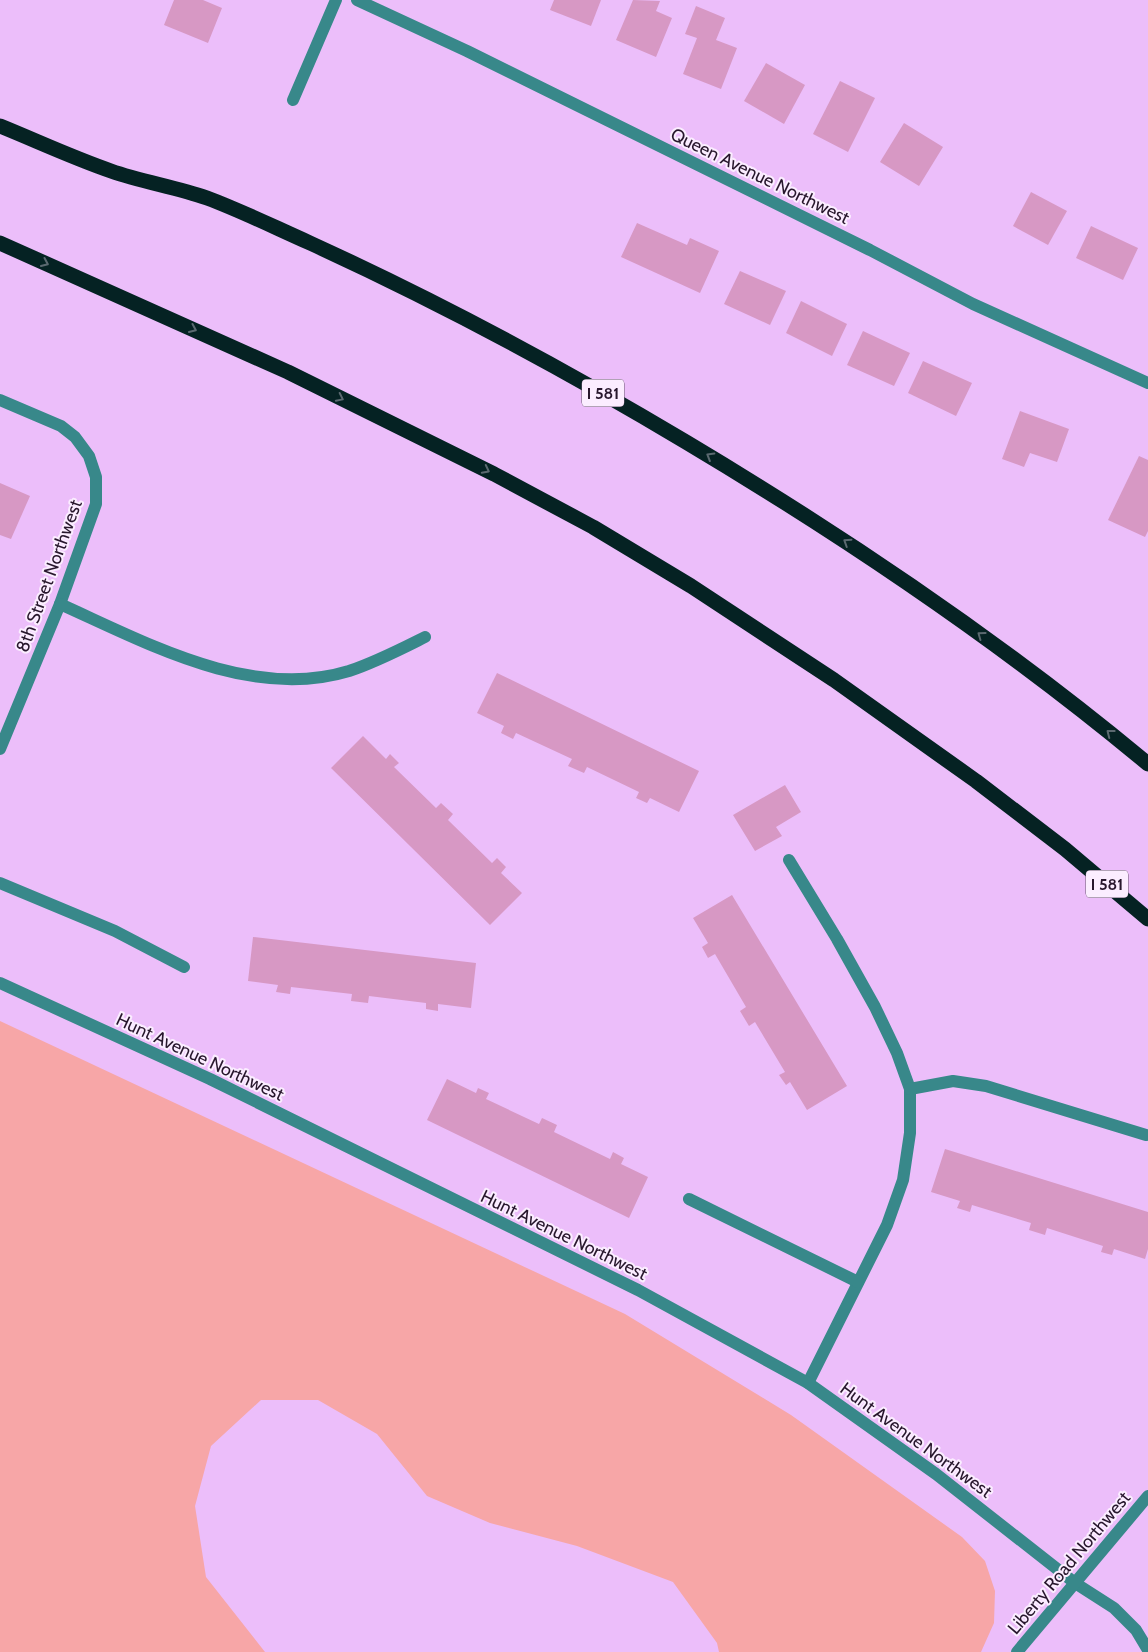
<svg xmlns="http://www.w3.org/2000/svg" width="1148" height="1652" font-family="Cabin,sans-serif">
  <rect width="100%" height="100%" fill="#ecbefa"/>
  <!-- green -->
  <polygon fill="#f7a6a7" points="0,1021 625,1314 791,1415 962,1537 985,1561 995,1591 994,1623 981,1652 719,1652 717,1643 673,1582 577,1546 490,1523 427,1496 377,1434 318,1400 261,1400 211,1446 195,1506 206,1577 265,1652 0,1652"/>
  <!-- building -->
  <g fill="#d798c4">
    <polygon points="174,0 203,0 222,8 208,43 164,25"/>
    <polygon points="554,0 601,0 591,26 550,10"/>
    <polygon points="633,0 660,1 656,11 672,18 656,57 616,40"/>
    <polygon points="696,6 725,18 716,40 737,48 721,89 683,74 697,38 685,34"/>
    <polygon points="766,63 805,85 784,124 744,101"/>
    <polygon points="840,81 875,98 848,152 813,134"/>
    <polygon points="904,123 943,147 919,186 880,162"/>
    <polygon points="1031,192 1067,211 1048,245 1013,226"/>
    <polygon points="637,223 687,245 690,238 719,251 700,293 621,257"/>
    <polygon points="1091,226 1138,248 1123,280 1076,258"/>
    <polygon points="740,271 786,291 770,325 724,304"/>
    <polygon points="801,301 847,324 832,356 786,333"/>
    <polygon points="863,331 910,353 894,386 847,365"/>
    <polygon points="923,361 972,383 956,416 908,393"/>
    <polygon points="1020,411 1069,429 1057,462 1030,453 1024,467 1002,459"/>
    <polygon points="1139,456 1148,460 1148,531 1145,537 1108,520"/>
    <polygon points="0,483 30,496 11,539 0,535"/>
    <polygon points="497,673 699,771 679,812 650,798 647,803 636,798 639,792 587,767 584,773 568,766 572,759 516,733 513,739 501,733 504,726 477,713"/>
    <polygon points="363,736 386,759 390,754 399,763 394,767 436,808 441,803 453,814 448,820 492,863 497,858 506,867 501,873 522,893 490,925 331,768"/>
    <polygon points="785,785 801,812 776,827 782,836 755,851 733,815"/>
    <polygon points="732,895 847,1086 807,1110 790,1082 786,1085 779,1075 785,1072 755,1022 749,1026 740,1011 746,1007 715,954 708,958 702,947 708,943 693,918"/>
    <polygon points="253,937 476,963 471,1008 438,1004 438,1011 426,1009 426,1003 369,996 368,1003 351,1001 352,994 291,987 290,994 276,992 278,985 248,981"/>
    <polygon points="447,1079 476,1093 478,1088 489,1093 486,1099 539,1124 542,1118 557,1125 554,1132 610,1159 613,1152 624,1158 621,1164 648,1177 629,1218 427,1120"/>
    <polygon points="945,1149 1148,1212 1148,1249 1145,1259 1114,1249 1112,1255 1101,1252 1103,1246 1047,1228 1045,1235 1029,1230 1031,1223 972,1205 970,1212 957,1208 960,1201 931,1192"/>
  </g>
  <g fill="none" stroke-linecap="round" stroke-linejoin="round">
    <!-- minor -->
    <g stroke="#38888a" stroke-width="12">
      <polyline points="357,0 467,51 870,250 973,304 1148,383"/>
      <polyline points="293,100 336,0"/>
      <polyline points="0,400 61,426 75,437 89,456 96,477 96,504 60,604 0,749"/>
      <path d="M60,604C147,643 251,701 349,671C376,662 399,650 425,637"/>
      <polyline points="789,860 837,939 875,1007 897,1053 910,1089 910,1133 903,1180 887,1225 808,1383"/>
      <polyline points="0,883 115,931 184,967"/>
      <polyline points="0,983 210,1079 638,1290 808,1383 936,1474 1075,1583 1114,1608 1136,1630 1148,1650"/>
      <polyline points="910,1089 953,1081 986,1086 1146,1135"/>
      <polyline points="689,1199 858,1282"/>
      <polyline points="1017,1652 1148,1496"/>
    </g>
    <!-- highway -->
    <g stroke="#052223" stroke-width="15">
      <path d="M0,126C37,141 73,158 111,171C142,182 176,187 207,198C242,211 276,228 310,243C439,302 564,369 686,442C847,538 1004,644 1148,764"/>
      <polyline points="0,243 288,372 494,474 593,527 691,586 834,680 976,781 1065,849 1148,919"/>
    </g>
  </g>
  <!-- one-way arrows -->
  <defs><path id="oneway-chevron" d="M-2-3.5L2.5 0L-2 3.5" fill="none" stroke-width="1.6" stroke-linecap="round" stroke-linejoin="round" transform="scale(1.25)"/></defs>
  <g stroke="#5b6970">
    <use href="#oneway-chevron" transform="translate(45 263) rotate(24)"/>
    <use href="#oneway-chevron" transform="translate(193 329) rotate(24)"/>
    <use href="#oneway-chevron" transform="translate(340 398) rotate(26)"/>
    <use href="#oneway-chevron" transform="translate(710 456) rotate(-149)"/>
    <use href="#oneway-chevron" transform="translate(486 470) rotate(27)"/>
    <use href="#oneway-chevron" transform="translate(847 542) rotate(-147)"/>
    <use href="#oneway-chevron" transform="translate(981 635) rotate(-144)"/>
    <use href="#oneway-chevron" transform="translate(1110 733) rotate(-142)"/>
  </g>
  <g text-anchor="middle" stroke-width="4" stroke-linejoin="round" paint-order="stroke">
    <!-- shield labels -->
    <g fill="#fbedff" stroke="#67576c" stroke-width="1">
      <rect x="582" y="379.5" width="42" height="27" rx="4"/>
      <rect x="1086" y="870.5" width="42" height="27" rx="4"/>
    </g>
    <g font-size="16" font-weight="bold" fill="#28172d">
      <text x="603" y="399">I 581</text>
      <text x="1107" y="890">I 581</text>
    </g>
    <!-- street labels -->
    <g font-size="18" fill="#28172d" stroke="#fbedff">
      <text transform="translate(760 176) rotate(26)" y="6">Queen Avenue Northwest</text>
      <text transform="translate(49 576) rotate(-70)" y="6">8th Street Northwest</text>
      <text transform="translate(200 1057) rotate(25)" y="6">Hunt Avenue Northwest</text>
      <text transform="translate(564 1235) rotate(26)" y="6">Hunt Avenue Northwest</text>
      <text transform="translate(916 1440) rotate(36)" y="6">Hunt Avenue Northwest</text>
      <text transform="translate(1069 1563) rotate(-50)" y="6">Liberty Road Northwest</text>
    </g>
  </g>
</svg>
